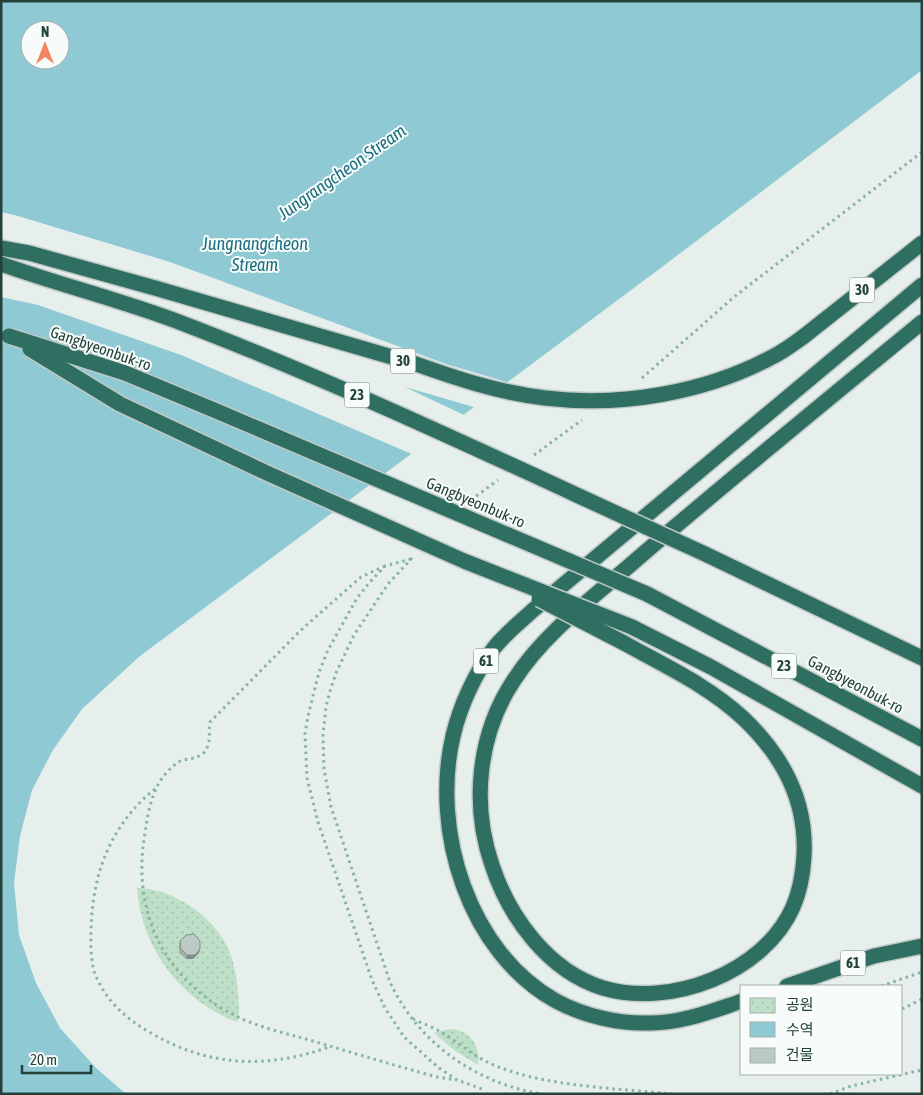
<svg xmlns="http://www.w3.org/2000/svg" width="923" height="1095" font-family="'Asap Condensed','Noto Sans KR',sans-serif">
  <defs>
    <pattern id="park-dots" width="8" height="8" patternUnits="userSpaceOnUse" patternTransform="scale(1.25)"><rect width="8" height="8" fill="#bfe0c8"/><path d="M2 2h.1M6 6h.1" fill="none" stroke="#a4c1ad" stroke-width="1.8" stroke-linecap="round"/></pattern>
  </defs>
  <rect width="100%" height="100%" fill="#e6efeb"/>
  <!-- park -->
  <g fill="url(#park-dots)">
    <path d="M137,888C168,888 204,910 221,936C233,953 237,975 238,995C239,1004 240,1013 237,1022C181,1001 141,948 137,888Z"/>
    <path d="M449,1029C470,1030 480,1044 478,1065L454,1050L434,1033Z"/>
  </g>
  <!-- water -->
  <path fill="#8ec9d4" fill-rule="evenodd" d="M1,1H922V70L662,267L140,656L82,709L53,750L32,790L20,836L14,883L19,935L36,983L60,1028L96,1068L126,1094H1ZM30,30H60V60H30Z"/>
  <!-- pier -->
  <polygon fill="#e6efeb" points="1,212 18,216 170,262 446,364 510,383 477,408 405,387 466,416 414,455 181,355 38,305 1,297"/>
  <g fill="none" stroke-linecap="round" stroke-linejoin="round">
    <!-- highway casing -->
    <g stroke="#c2cac8" stroke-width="18">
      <g id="highway">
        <polyline points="803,337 922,243"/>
        <polyline points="703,553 922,658"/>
        <polyline points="647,594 922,739"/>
        <polyline points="632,627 711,667 922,786"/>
        <path d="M624,643C665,666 709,686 743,718C783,756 807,800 804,856C803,873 800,891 793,907C764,973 670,1008 603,988C548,971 509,917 492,865C471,804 478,734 514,680C545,632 594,597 636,560C730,479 826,401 922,322"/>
        <polyline points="787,986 874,956 922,946"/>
        <path d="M742,1001C712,1011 683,1023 650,1023C618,1024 584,1016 556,1001C468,952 431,830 453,736C460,706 475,673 494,648C505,634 519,623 532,611L922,285"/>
      </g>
    </g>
    <!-- path -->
    <g stroke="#86b3a5" stroke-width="3" stroke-dasharray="2.5 4" stroke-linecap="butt">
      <polyline points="642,378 734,297 922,152"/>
      <polyline points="534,455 582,420"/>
      <polyline points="471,500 498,480"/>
      <path d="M412,558L388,584L354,635L336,673L330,691L326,707L323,735L324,769L331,807L390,982C418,1043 476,1083 541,1094"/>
      <polyline points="411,559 385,566 370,582 357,598 328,650 319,672 308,716 305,734 307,778 318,822 372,980 385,1008 404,1037 439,1068 457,1080 482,1089"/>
      <path d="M385,566L361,577L301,630L210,722C208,730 211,737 208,745C203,762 187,756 177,763C169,769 160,779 156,789C150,802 147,818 145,833C131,912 164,981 238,1017C259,1027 284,1033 306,1039C350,1052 393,1065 437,1077L457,1080"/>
      <path d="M155,789C123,814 102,851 95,891C91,910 88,956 95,974C106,1001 126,1019 151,1033C209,1067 267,1069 329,1047"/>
      <polyline points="881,986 922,972"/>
      <polyline points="902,1009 922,999"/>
      <path d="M413,1019C422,1023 432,1027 441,1032C459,1043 476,1058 496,1066C548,1087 616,1088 672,1094"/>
      <polyline points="830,1094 851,1086 922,1070"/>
    </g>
    <!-- highway -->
    <use href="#highway" stroke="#2f6f62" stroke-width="15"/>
    <!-- highway-bridge casing -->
    <g stroke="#c2cac8" stroke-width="18" stroke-linecap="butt">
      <g id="highway-bridge">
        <path d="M1,248L29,253L155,288L416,364C458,379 501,393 545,398C622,407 706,393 774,356C784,351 793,344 803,337"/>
        <path d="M1,264C60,285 121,300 179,322C357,390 529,474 703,553"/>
        <polyline points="9,336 125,373 214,410 647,594"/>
        <polyline points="30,349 120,404 269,474 464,561 632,627"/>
        <polyline points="539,599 624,643"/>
      </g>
    </g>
    <!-- highway-bridge -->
    <use href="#highway-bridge" stroke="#2f6f62" stroke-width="15"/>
  </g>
  <!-- wall -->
  <polygon fill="#a1aea9" points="180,941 200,949 199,953 193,959 186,959 179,953 179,945"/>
  <!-- shaded-wall -->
  <polygon fill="#838d89" points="200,949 199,953 193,959 186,959 187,955"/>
  <!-- building -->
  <polygon fill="#bbcac4" stroke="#838d89" points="194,934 200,941 200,949 195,955 187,955 181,949 180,941 186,935"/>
  <g text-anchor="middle" stroke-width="4" stroke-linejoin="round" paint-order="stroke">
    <!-- shield labels -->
    <g fill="#f7fbf9" stroke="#637a73" stroke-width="1">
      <rect x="849.5" y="277.5" width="25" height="25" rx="4"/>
      <rect x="390.5" y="348.5" width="25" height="25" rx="4"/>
      <rect x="344.5" y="382.5" width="25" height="25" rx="4"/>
      <rect x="473.5" y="648.5" width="25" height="25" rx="4"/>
      <rect x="771.5" y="653.5" width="25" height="25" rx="4"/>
      <rect x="840.5" y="950.5" width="25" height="25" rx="4"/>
    </g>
    <g font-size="15" font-weight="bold" fill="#24423a">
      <text x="862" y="295">30</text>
      <text x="403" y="366">30</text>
      <text x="357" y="400">23</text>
      <text x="486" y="666">61</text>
      <text x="784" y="671">23</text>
      <text x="853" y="968">61</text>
    </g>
    <!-- street labels -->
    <g font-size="16" fill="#24423a" stroke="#f7fbf9">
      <text transform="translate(101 348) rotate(19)" y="6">Gangbyeonbuk-ro</text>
      <text transform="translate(476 502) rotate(23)" y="6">Gangbyeonbuk-ro</text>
      <text transform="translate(856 684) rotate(28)" y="6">Gangbyeonbuk-ro</text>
    </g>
    <!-- water labels -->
    <g font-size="18" font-style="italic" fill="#1c6f80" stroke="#f7fbf9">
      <text transform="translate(342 172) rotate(-35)" y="6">Jungrangcheon Stream</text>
      <text x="255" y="250">Jungnangcheon<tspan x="255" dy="21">Stream</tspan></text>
    </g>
  </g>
  <!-- border -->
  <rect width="923" height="1095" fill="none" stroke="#24423a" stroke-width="5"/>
  <!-- legend -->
  <rect x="740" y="985" width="162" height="90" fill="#f7fbf9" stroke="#a3b1ad"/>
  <rect x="750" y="998" width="25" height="15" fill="url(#park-dots)" stroke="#a3b1ad"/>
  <text x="786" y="1010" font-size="15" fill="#24423a">공원</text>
  <rect x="750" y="1022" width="25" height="15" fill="#8ec9d4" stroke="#a3b1ad"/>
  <text x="786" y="1035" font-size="15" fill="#24423a">수역</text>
  <rect x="750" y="1048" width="25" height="15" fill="#bbcac4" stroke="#a3b1ad"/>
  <text x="786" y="1060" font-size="15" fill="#24423a">건물</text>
  <!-- north arrow -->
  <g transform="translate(45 45)"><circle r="24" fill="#f7fbf9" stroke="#a3b1ad"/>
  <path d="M0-4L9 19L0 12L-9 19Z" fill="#f4845f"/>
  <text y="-8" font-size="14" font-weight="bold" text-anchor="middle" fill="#24423a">N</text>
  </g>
  <!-- scale -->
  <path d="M22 1065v8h69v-8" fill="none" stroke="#24423a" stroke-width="2.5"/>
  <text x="30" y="1065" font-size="15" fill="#24423a" stroke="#f7fbf9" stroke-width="4" paint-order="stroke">20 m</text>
</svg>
